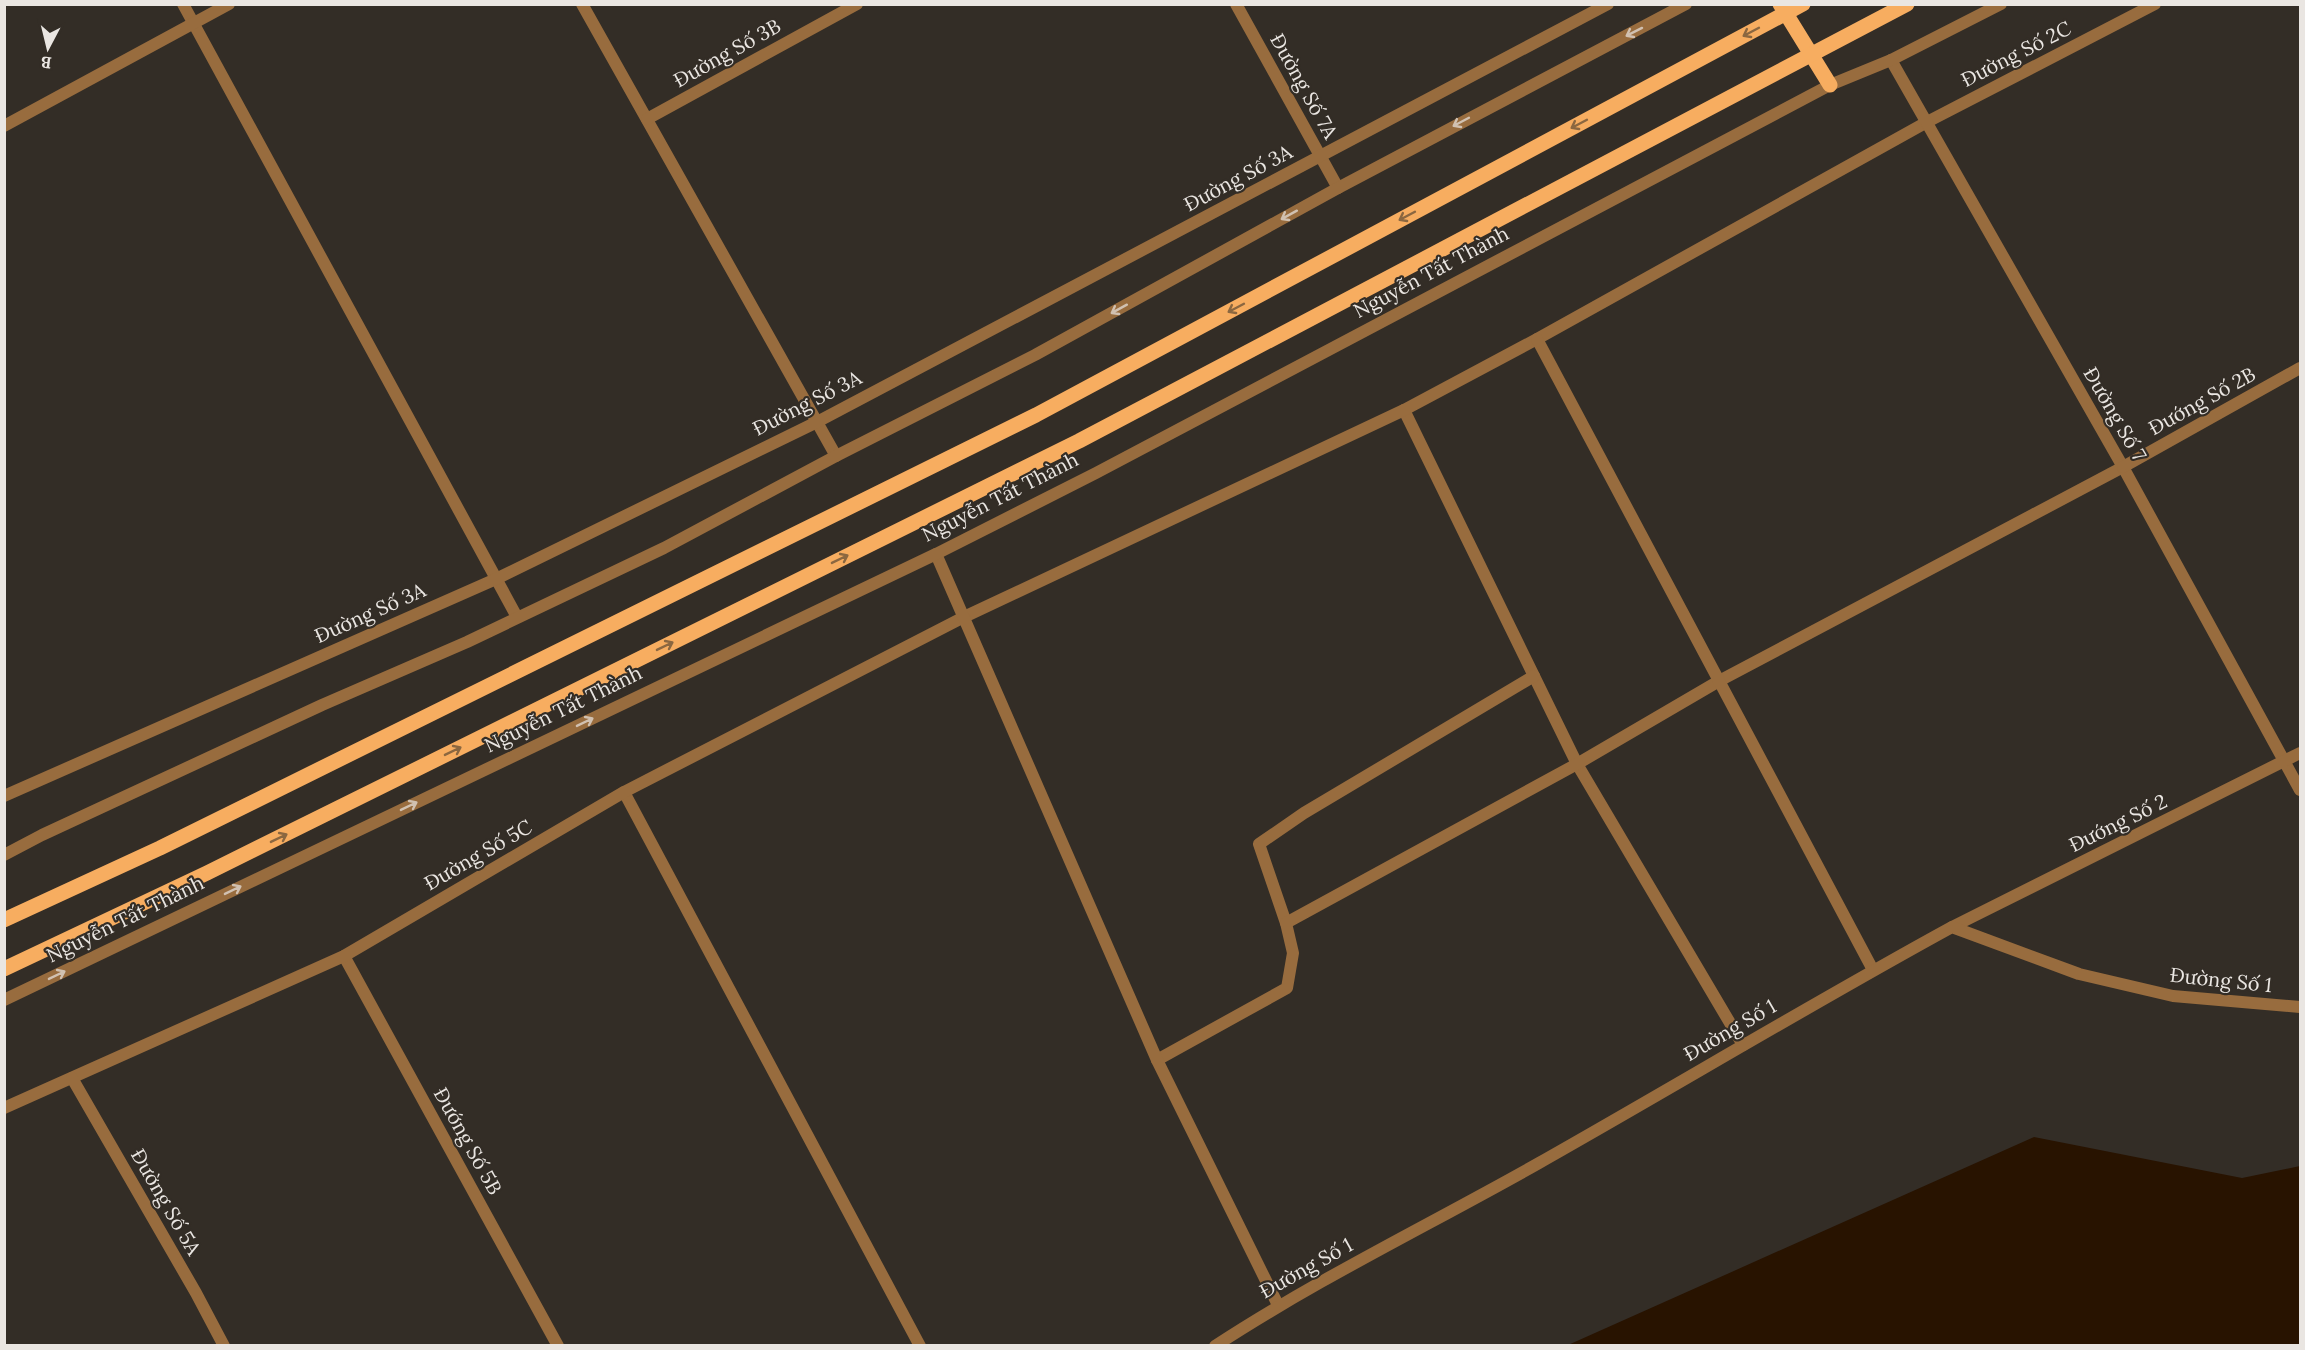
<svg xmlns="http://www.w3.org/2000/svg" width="2305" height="1350" font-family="Lora,serif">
  <rect width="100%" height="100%" fill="#332d26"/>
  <!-- water -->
  <polygon fill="#281300" points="2034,1137 2242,1178 2300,1166 2300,1345 1568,1345"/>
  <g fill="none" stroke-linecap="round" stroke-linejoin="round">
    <!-- service -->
    <g stroke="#986c3e" stroke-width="12">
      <polyline points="183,4 517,617"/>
      <polyline points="582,4 836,456"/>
      <polyline points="1236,4 1338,188"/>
      <polyline points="1404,410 1577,764 1743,1045"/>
      <polyline points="624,792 920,1346"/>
      <polyline points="1286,923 1259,844 1304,813 1534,676"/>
      <polyline points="344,956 558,1346"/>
      <polyline points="1157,1060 1287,988 1293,953 1286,923 1577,764 1719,681 2123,467"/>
      <polyline points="4,1108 344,956 624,792 964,617 1404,410 1537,339 1927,122 2155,4"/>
    </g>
    <!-- minor -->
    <g stroke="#986c3e" stroke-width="12">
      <polyline points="1891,60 2123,467 2300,790"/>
      <polyline points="647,119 857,4"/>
      <polyline points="4,126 229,4"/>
      <polyline points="1537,339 1873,970"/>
      <polyline points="2123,467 2300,368"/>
      <polyline points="936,554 1157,1060 1278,1305"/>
      <polyline points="4,796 496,579 817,422 1608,4"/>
      <polyline points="4,855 42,835 322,705 467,642 664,548 836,456 1035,355 1338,188 1686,4"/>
      <polyline points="1952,927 2300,753"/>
      <polyline points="4,1000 936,554 1096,473 1830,85 1891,60 2001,4"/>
      <polyline points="72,1078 196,1293 224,1346"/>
      <path d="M1215,1346C1319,1278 1431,1224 1539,1163C1677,1085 1813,1003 1952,927L2079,974L2173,996L2300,1007"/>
    </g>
    <!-- primary -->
    <g stroke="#f7ad60" stroke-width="15">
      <polyline points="1780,4 1830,85"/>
      <polyline points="4,920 160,848 1036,415 1803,4"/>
      <polyline points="4,969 207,873 1079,441 1907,4"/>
    </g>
  </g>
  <!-- one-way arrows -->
  <defs><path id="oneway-shaft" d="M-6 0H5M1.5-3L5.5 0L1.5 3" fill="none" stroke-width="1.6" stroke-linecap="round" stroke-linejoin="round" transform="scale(1.5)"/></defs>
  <g stroke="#d1c1b1">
    <use href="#oneway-shaft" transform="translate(1634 32) rotate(153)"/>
    <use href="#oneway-shaft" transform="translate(1461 122) rotate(152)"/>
    <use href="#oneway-shaft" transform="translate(1289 215) rotate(151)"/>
    <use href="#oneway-shaft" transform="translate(1119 309) rotate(151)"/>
    <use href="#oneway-shaft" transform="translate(585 722) rotate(-26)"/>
    <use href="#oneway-shaft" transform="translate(409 806) rotate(-26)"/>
    <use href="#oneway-shaft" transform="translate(233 890) rotate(-26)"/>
    <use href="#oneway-shaft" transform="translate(57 975) rotate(-26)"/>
  </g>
  <g stroke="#8b6740">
    <use href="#oneway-shaft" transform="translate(1751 32) rotate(152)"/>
    <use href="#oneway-shaft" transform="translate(1579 124) rotate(152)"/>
    <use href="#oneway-shaft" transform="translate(1407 216) rotate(152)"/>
    <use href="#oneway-shaft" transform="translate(1236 308) rotate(152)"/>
    <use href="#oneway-shaft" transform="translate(840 559) rotate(-26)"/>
    <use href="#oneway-shaft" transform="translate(665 646) rotate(-26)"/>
    <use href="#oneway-shaft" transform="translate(453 751) rotate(-26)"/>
    <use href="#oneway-shaft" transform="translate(279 838) rotate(-26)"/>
  </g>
  <g text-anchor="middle" stroke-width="4.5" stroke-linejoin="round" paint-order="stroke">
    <!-- street labels -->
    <g font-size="20" fill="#eae6e2" stroke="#332d26">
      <text transform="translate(727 53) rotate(-29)" y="7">Đường Số 3B</text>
      <text transform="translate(2016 54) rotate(-27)" y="7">Đường Số 2C</text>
      <text transform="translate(1304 86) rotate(61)" y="7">Đường Số 7A</text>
      <text transform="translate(1238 178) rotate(-28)" y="7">Đường Số 3A</text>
      <text transform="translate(1431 272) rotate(-28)" y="7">Nguyễn Tất Thành</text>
      <text transform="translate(2202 401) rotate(-29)" y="7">Đướng Số 2B</text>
      <text transform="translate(807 403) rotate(-27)" y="7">Đường Số 3A</text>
      <text transform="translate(2115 414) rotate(60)" y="7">Đường Số 7</text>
      <text transform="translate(1000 497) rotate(-27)" y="7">Nguyễn Tất Thành</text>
      <text transform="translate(370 613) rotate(-24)" y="7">Đường Số 3A</text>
      <text transform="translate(563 709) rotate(-26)" y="7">Nguyễn Tất Thành</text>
      <text transform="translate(2118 823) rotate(-26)" y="7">Đướng Số 2</text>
      <text transform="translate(478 855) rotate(-30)" y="7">Đường Số 5C</text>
      <text transform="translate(125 919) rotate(-26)" y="7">Nguyễn Tất Thành</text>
      <text transform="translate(2221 980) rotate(6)" y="7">Đường Số 1</text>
      <text transform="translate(1730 1030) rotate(-30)" y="7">Đường Số 1</text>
      <text transform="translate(468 1141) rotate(61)" y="7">Đướng Số 5B</text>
      <text transform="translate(166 1202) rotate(60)" y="7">Đường Số 5A</text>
      <text transform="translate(1306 1268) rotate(-29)" y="7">Đường Số 1</text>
    </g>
  </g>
  <!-- border -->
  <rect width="2305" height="1350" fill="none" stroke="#eae6e2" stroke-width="12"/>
  <!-- north arrow -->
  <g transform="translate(48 48) rotate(187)" stroke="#332d26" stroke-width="4.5" paint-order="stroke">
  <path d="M0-4.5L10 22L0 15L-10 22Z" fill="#eae6e2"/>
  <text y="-9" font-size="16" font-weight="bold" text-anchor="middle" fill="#eae6e2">B</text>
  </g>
</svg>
